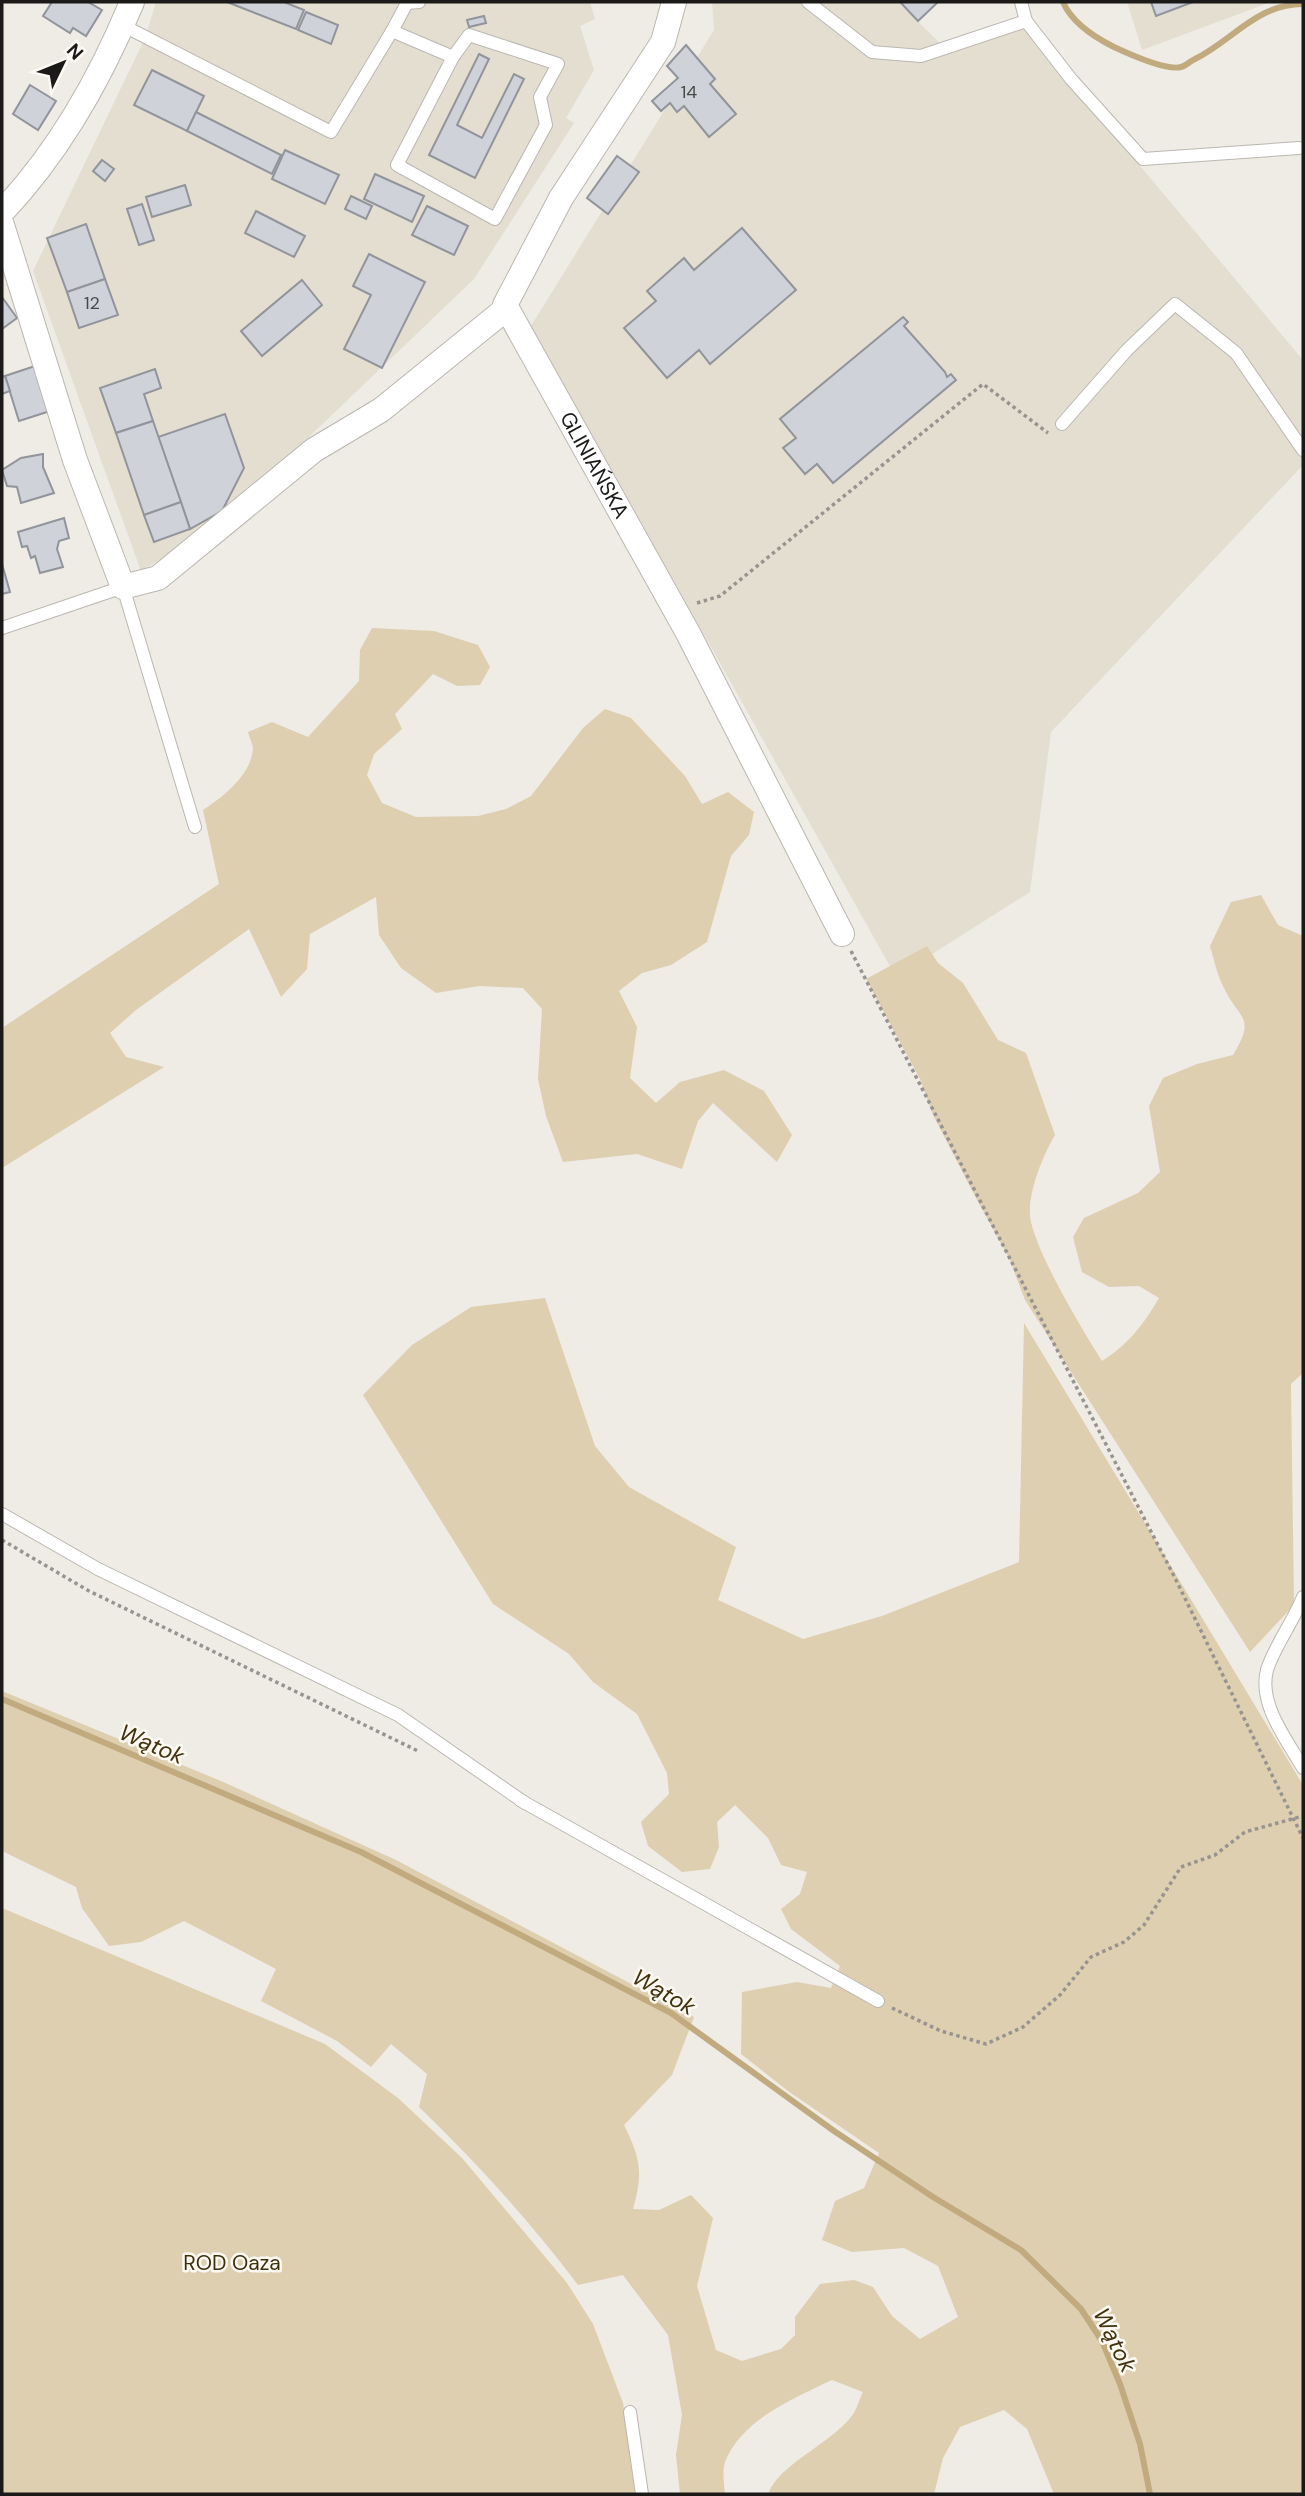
<svg xmlns="http://www.w3.org/2000/svg" width="1305" height="2496" font-family="'DM Sans',sans-serif">
  <rect width="100%" height="100%" fill="#efebe5"/>
  <!-- built -->
  <g fill="#e4ded1">
    <polygon points="156,2 590,2 595,19 580,26 594,70 566,118 574,123 474,279 217,525 141,571 33,271 145,38"/>
    <polygon points="712,2 898,2 949,52 1016,18 1303,360 1303,465 1051,732 1030,892 896,977 531,326 714,30"/>
    <polygon points="1127,2 1271,2 1142,50"/>
  </g>
  <!-- green -->
  <g fill="#decfb1">
    <path d="M372,628L434,631L478,645L490,667L480,685L457,686L433,674L395,714L402,729L374,754L367,775L382,803L416,817L478,816L506,809L531,796L583,728L605,709L631,718L685,776L702,804L728,792L754,812L749,835L731,856L707,942L671,965L642,973L619,991L637,1027L630,1078L656,1103L680,1082L724,1070L764,1091L792,1135L777,1162L713,1103L698,1121L682,1169L637,1154L563,1162L546,1116L538,1079L542,1009L523,988L479,986L436,993L401,968L379,935L376,897L310,934L307,969L281,997L249,929L136,1010L110,1033L126,1057L164,1067L2,1168V1028L219,884L203,810C223,797 251,775 253,749C253,744 249,737 248,732L272,722L308,737L359,681L360,650Z"/>
    <path d="M1261,895L1278,925L1303,936V1373L1291,1384L1294,1605L1250,1652L1025,1300L1009,1258L976,1198L933,1115L920,1079L866,979L927,946L938,963L963,983L998,1040L1026,1053L1055,1135C1043,1155 1028,1192 1030,1216C1034,1250 1082,1329 1102,1361C1129,1344 1143,1325 1159,1298L1139,1286L1109,1287L1082,1272L1073,1237L1084,1218L1138,1193L1160,1172L1149,1106L1163,1078L1197,1064L1233,1055C1257,1016 1239,1020 1224,988C1217,975 1214,959 1210,946L1231,902Z"/>
    <path d="M545,1298L595,1446L629,1487L736,1547L718,1600L803,1639L882,1616L1019,1562L1024,1323L1303,1785V2494H1054L1027,2429L1004,2410L960,2427L943,2458L934,2494H768C778,2465 830,2444 851,2417C857,2410 859,2400 863,2392L832,2380C793,2399 742,2419 725,2462C722,2470 724,2485 725,2494H680L676,2455L682,2415L668,2335L623,2275L578,2285C529,2220 477,2163 419,2107L427,2074L391,2044L371,2067L337,2041L261,2001L276,1969L184,1921L141,1942L109,1946L82,1908L76,1887L2,1851V1691L221,1781L396,1860L694,2017L672,2075L624,2125C641,2159 643,2173 633,2209L659,2210L691,2195L713,2218L697,2286L716,2350L742,2361L781,2349L795,2335V2317L820,2284L854,2280L873,2287L892,2316L920,2339L958,2317L938,2266L904,2248L852,2252L822,2240L835,2201L864,2188L879,2153L788,2091L741,2054L742,1992L797,1982L831,1988L840,1966L791,1929L781,1909L800,1894L807,1872L781,1865L768,1838L735,1805L717,1822L719,1847L710,1869L682,1872L648,1846L641,1822L669,1794L667,1773L637,1714L593,1682L569,1654L493,1604L363,1395L412,1345L471,1307Z"/>
    <polygon points="2,1908 325,2044 398,2098 462,2158 567,2283 593,2324 623,2403 635,2494 2,2494"/>
  </g>
  <g fill="none" stroke-linecap="round" stroke-linejoin="round">
    <!-- stream -->
    <g stroke="#c0aa7e" stroke-width="6">
      <path d="M1063,2C1072,23 1094,37 1114,47C1129,54 1166,71 1181,67C1186,66 1190,61 1195,59C1233,40 1257,4 1303,4"/>
      <polyline points="2,1699 361,1852 671,2013 834,2131 933,2197 1021,2250 1081,2309 1102,2341 1120,2384 1140,2444 1150,2494"/>
    </g>
  </g>
  <!-- building -->
  <g fill="#cfd2d8" stroke="#91949a" stroke-width="2">
    <polygon points="52,2 88,2 102,10 86,36 73,28 70,33 43,16"/>
    <polygon points="227,2 284,2 304,10 296,29"/>
    <polygon points="900,2 938,2 918,21"/>
    <polygon points="1151,2 1193,2 1156,16"/>
    <polygon points="306,12 338,25 331,44 298,30"/>
    <polygon points="484,16 486,23 469,27 467,20"/>
    <polygon points="686,45 715,79 710,84 736,114 709,137 684,106 677,112 670,103 661,111 652,101 678,78 667,66"/>
    <polygon points="479,54 489,59 457,125 482,138 514,74 524,79 475,178 429,155"/>
    <polygon points="152,70 204,96 187,131 134,105"/>
    <polygon points="30,85 56,101 38,130 13,114"/>
    <polygon points="196,112 281,155 272,174 187,131"/>
    <polygon points="285,150 339,175 325,204 272,179"/>
    <polygon points="617,156 639,172 608,214 587,198"/>
    <polygon points="102,160 114,169 105,181 93,171"/>
    <polygon points="375,174 424,196 412,222 364,199"/>
    <polygon points="185,185 191,205 152,217 146,197"/>
    <polygon points="351,196 372,206 366,219 345,209"/>
    <polygon points="142,204 154,240 139,245 127,209"/>
    <polygon points="427,206 468,226 454,255 412,235"/>
    <polygon points="256,211 305,236 294,257 245,233"/>
    <polygon points="86,224 105,279 67,292 47,238"/>
    <polygon points="742,228 796,290 710,364 699,350 667,378 624,328 656,301 647,291 684,258 694,270"/>
    <polygon points="369,254 425,282 382,368 344,349 371,295 353,286"/>
    <polygon points="105,279 118,315 79,328 67,292"/>
    <polygon points="302,280 322,305 262,356 241,331"/>
    <polygon points="2,297 17,318 2,329"/>
    <polygon points="903,317 908,322 904,326 945,372 947,377 951,374 956,380 833,483 817,464 805,474 783,448 796,438 780,419"/>
    <polygon points="35,366 50,411 19,421 5,376"/>
    <polygon points="155,369 161,388 144,394 153,421 116,433 100,388"/>
    <polygon points="5,376 10,391 2,394 2,377"/>
    <polygon points="225,414 244,468 222,511 190,529 158,437"/>
    <polygon points="153,421 181,502 144,515 116,433"/>
    <polygon points="43,454 43,467 54,493 21,503 17,487 7,486 2,470 21,458"/>
    <polygon points="181,502 190,529 154,542 144,515"/>
    <polygon points="64,518 69,538 59,541 57,549 63,567 40,573 35,556 31,558 27,546 22,547 18,532"/>
    <polygon points="2,564 10,592 2,594"/>
  </g>
  <g fill="none" stroke-linecap="round" stroke-linejoin="round">
    <!-- lane casing -->
    <g stroke="#bab7b1" stroke-width="14">
      <g id="lane">
        <polyline points="419,2 407,3 392,31 453,57"/>
        <polyline points="808,2 872,52 921,56 1026,21 1071,79 1143,159 1299,148"/>
        <polyline points="1021,2 1026,21"/>
        <polyline points="122,25 331,132 392,31"/>
        <polygon points="469,35 558,64 540,97 546,125 495,219 397,165 453,57"/>
        <polyline points="1062,424 1127,350 1175,304 1236,353 1303,450"/>
        <polyline points="2,628 123,587 195,827"/>
        <polyline points="2,1514 98,1569 398,1715 525,1803"/>
        <path d="M1303,1597C1294,1620 1273,1649 1267,1670C1258,1704 1287,1740 1303,1768"/>
        <polyline points="520,1800 878,2001"/>
        <polyline points="630,2412 642,2494"/>
      </g>
    </g>
    <!-- street casing -->
    <g stroke="#bab7b1" stroke-width="26">
      <g id="street">
        <path id="s1" d="M674,2L663,42L561,198L505,305L688,633L842,934"/>
        <path d="M2,212C58,153 101,77 132,2"/>
        <polyline points="2,225 75,460 123,587 158,578 314,450 381,410 507,308"/>
      </g>
    </g>
    <!-- path -->
    <g stroke="#979490" stroke-width="3.5" stroke-dasharray="3.5 3.5" stroke-linecap="butt">
      <polyline points="697,603 720,596 983,384 1048,433"/>
      <polyline points="851,951 1174,1576 1303,1838"/>
      <polyline points="2,1540 89,1591 418,1751"/>
      <polyline points="892,2008 941,2031 986,2044 1023,2027 1060,1995 1091,1957 1124,1942 1144,1925 1181,1867 1215,1855 1245,1832 1303,1816"/>
    </g>
    <!-- lane -->
    <use href="#lane" stroke="#fff" stroke-width="12"/>
    <!-- street -->
    <use href="#street" stroke="#fff" stroke-width="24"/>
  </g>
  <g text-anchor="middle" stroke-width="5" stroke-linejoin="round" paint-order="stroke">
    <!-- number labels -->
    <g font-size="18" fill="#484848">
      <text x="689" y="98">14</text>
      <text x="92" y="309">12</text>
    </g>
    <!-- street labels -->
    <g font-size="21" fill="#1b1a18" stroke="#fcf9f3">
      <text dy="7" stroke="none"><textPath href="#s1" startOffset="532">GLINIAŃSKA</textPath></text>
    </g>
    <!-- park labels -->
    <g font-size="21" fill="#3f2f0a" stroke="#fcf9f3">
      <text x="232" y="2270">ROD Oaza</text>
    </g>
    <!-- water labels -->
    <g font-size="23" font-style="italic" fill="#42320e" stroke="#fcf9f3">
      <text transform="translate(152 1744) rotate(23)" y="8">Wątok</text>
      <text transform="translate(664 1992) rotate(30)" y="8">Wątok</text>
      <text transform="translate(1115 2340) rotate(64)" y="8">Wątok</text>
    </g>
  </g>
  <!-- border -->
  <rect width="1305" height="2496" fill="none" stroke="#1b1a18" stroke-width="7"/>
  <!-- north arrow -->
  <g transform="translate(63 63) rotate(47)" stroke="#fcf9f3" stroke-width="5" paint-order="stroke">
  <path d="M0-5L12 26L0 18L-12 26Z" fill="#1b1a18"/>
  <text y="-10" font-size="19" font-weight="bold" text-anchor="middle" fill="#1b1a18">N</text>
  </g>
</svg>
